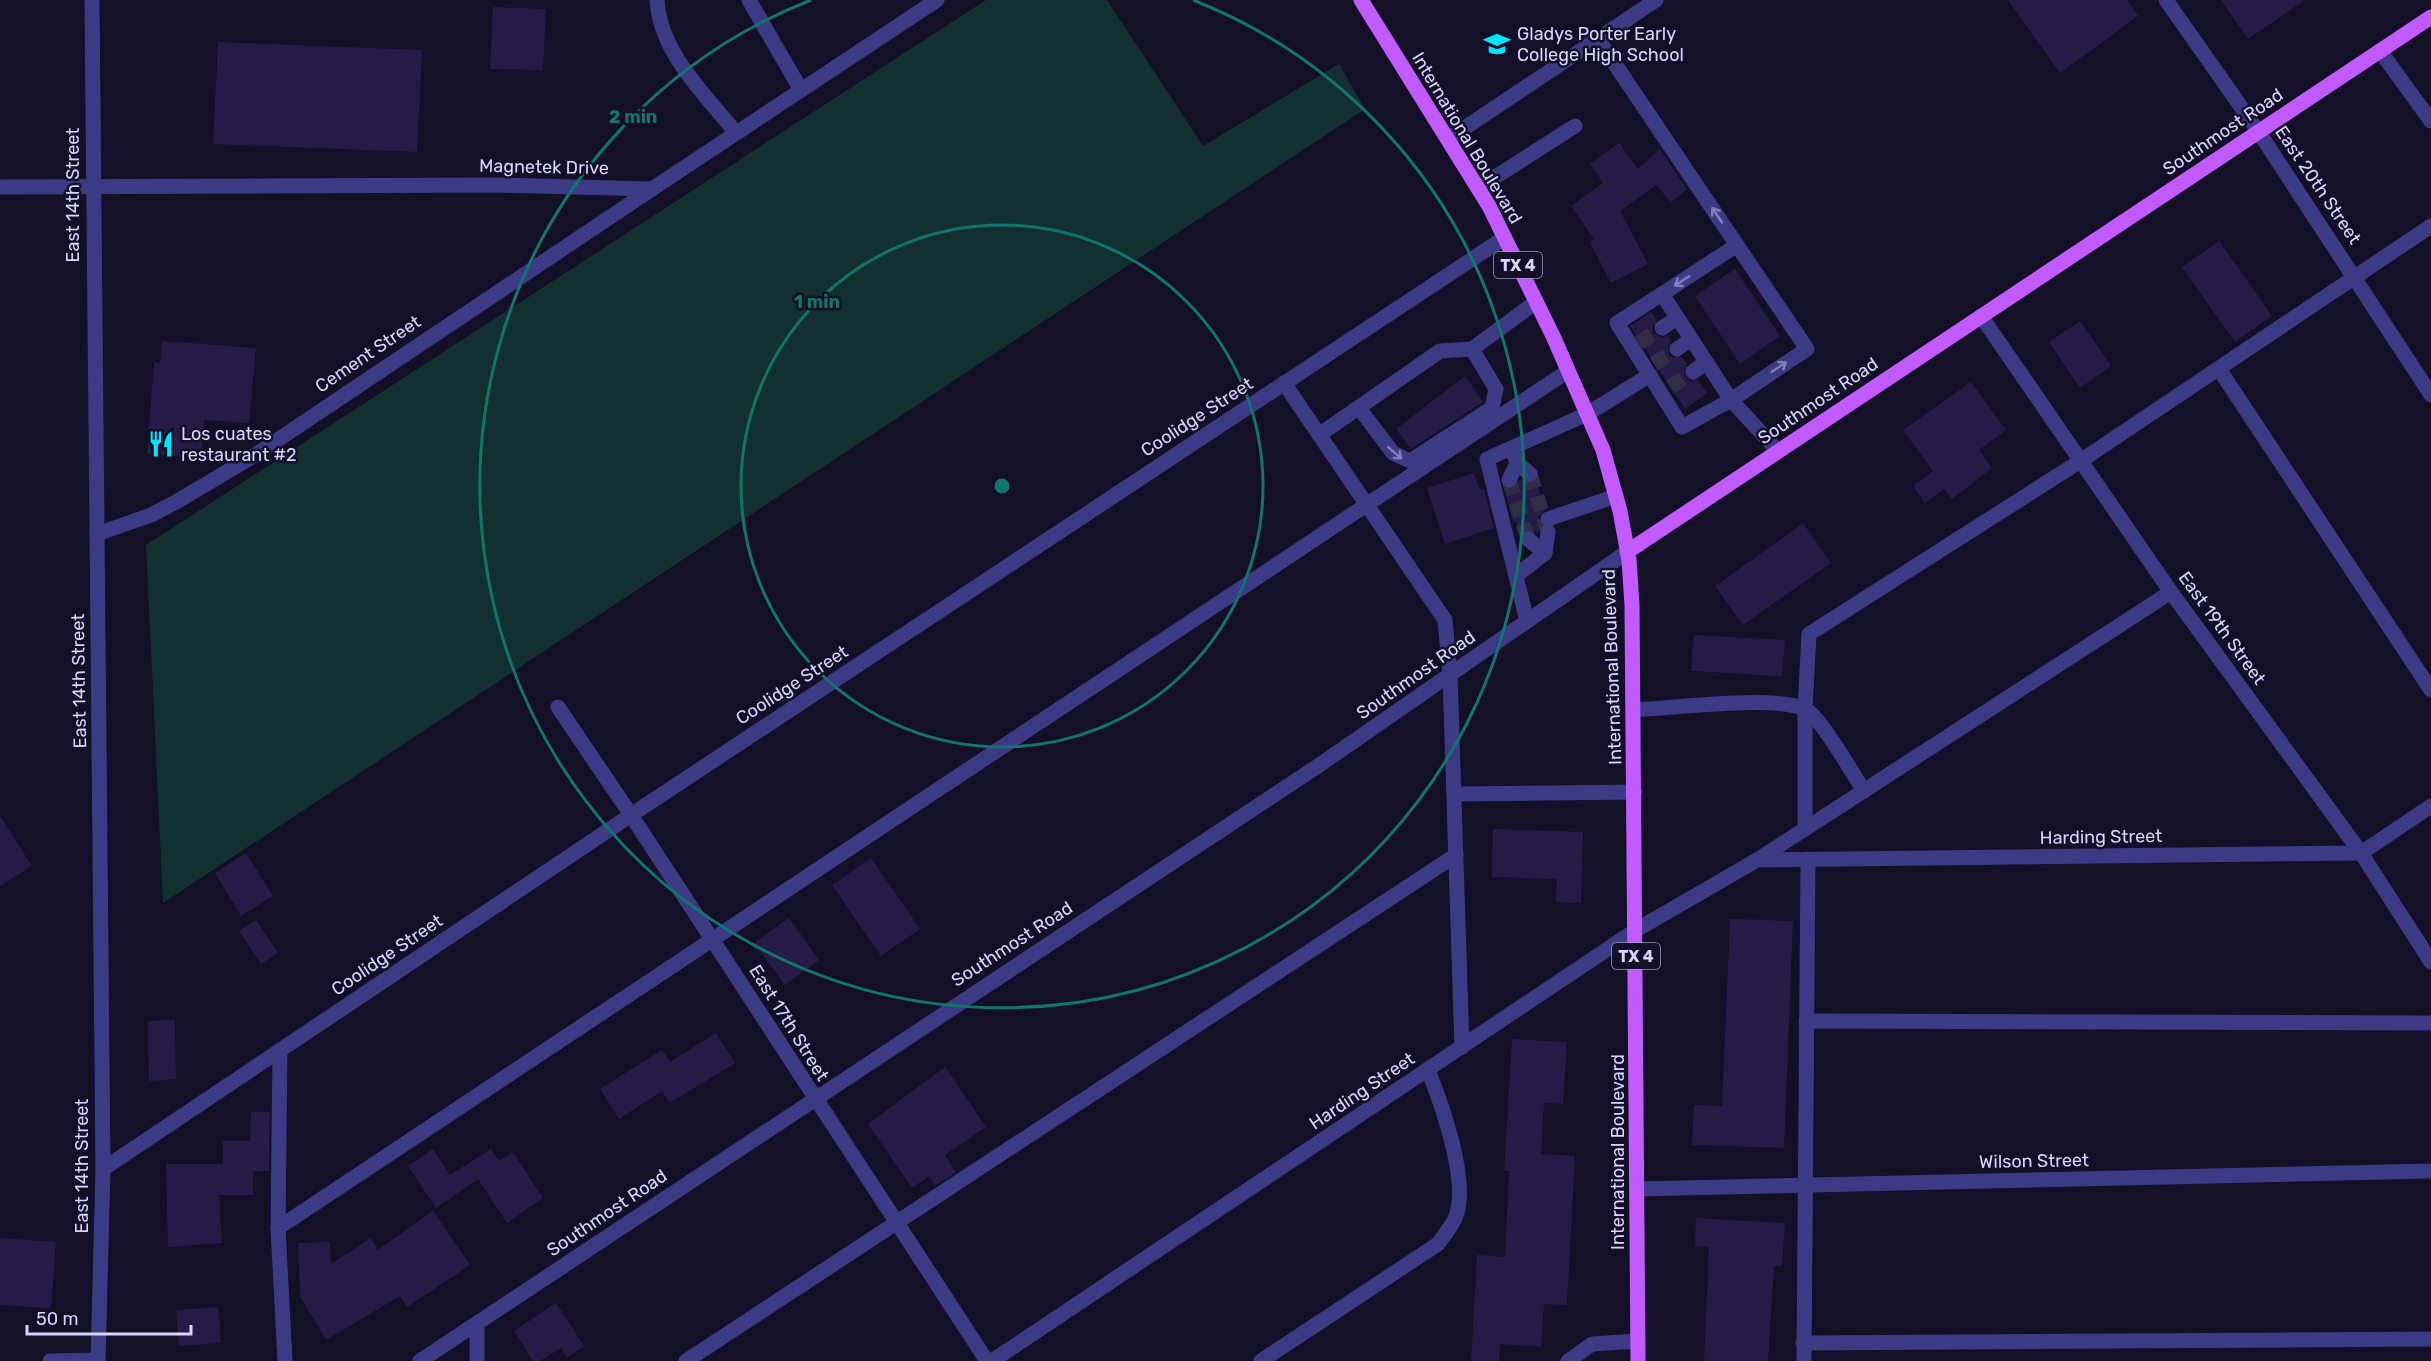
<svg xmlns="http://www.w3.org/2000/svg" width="2431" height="1361" font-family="Rubik,sans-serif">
  <rect width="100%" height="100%" fill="#130f26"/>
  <!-- green -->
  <polygon fill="#12302f" points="986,0 1107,0 1203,146 1339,64 1365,109 163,903 146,545"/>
  <!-- building -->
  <g fill="#241b47">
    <polygon points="2008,0 2127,0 2138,16 2060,73"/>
    <polygon points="2221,0 2305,0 2248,39"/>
    <polygon points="493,7 546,9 543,70 490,69"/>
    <polygon points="218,42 422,50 417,152 213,144"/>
    <polygon points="1619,143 1638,169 1660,149 1687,189 1671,202 1656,185 1620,211 1648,264 1611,283 1590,242 1594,239 1571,206 1603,183 1590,164"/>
    <polygon points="2219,241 2272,316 2235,342 2182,267"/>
    <polygon points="1735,269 1780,336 1740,364 1695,296"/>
    <polygon points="1651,312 1657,320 1652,328 1654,334 1662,338 1668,336 1671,341 1668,346 1669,354 1674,358 1682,357 1687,364 1684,369 1685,377 1690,381 1698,380 1707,393 1685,409 1630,326"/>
    <polygon points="2080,321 2111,366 2080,388 2049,342"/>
    <polygon points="162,341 256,348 249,423 204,420 201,458 147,454 154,362 160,363"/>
    <polygon points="1465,376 1483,402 1411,449 1396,429"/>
    <polygon points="1971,382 2006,430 1979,450 1992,468 1952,499 1944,489 1925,503 1913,486 1933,471 1903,430"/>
    <polygon points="1474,473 1480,490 1484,489 1494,528 1445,544 1427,488"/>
    <polygon points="1520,479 1529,484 1536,481 1545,510 1539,517 1541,525 1538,534 1529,529 1520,534 1516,521 1513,522 1504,488 1514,488"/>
    <polygon points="1803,523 1831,563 1743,625 1715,586"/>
    <polygon points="1694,635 1785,640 1782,676 1691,671"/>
    <polygon points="0,816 32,866 0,886"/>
    <polygon points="1493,829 1583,832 1581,903 1556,902 1557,879 1492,877"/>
    <polygon points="246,853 273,896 241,916 215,873"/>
    <polygon points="871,858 920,929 881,956 832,885"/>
    <polygon points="789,918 819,960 785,985 754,943"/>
    <polygon points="1730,919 1793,921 1784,1148 1692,1145 1694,1105 1722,1106"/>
    <polygon points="256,920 278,953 261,964 239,931"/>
    <polygon points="175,1020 176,1079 149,1081 148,1021"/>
    <polygon points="716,1033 735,1063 670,1103 662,1091 619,1119 600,1089 662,1050 670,1062"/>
    <polygon points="1512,1039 1567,1042 1563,1104 1544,1103 1541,1154 1575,1156 1567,1305 1544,1304 1541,1347 1500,1344 1499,1361 1471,1361 1477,1255 1505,1257 1509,1171 1504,1171"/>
    <polygon points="945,1067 986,1127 945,1155 956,1172 935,1186 929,1176 912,1188 868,1124"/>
    <polygon points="251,1112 270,1112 269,1171 253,1171 253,1195 219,1195 222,1243 168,1247 166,1164 223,1164 223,1141 250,1141"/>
    <polygon points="433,1149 450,1175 491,1149 499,1161 513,1152 543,1198 507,1223 478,1179 436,1208 408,1166"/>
    <polygon points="433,1211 470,1265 407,1307 400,1296 326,1340 300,1296 298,1243 330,1242 331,1264 371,1238 378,1250"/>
    <polygon points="1696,1218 1785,1223 1782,1266 1774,1266 1768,1361 1704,1361 1709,1247 1695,1246"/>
    <polygon points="0,1238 56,1242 51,1308 0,1305"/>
    <polygon points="556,1303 584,1346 567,1358 561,1348 540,1361 533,1361 514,1331"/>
    <polygon points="218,1307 221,1343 179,1346 176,1310"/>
  </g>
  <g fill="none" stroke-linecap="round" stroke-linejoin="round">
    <!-- minor-tunnel -->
    <g stroke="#312d47" stroke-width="15" stroke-dasharray="15 8" stroke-linecap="butt">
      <polyline points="1639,343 1662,328"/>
      <polyline points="1654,364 1677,349"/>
      <polyline points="1670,387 1693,372"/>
      <polyline points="1530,474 1548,532"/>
      <polyline points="1509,480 1528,539"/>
    </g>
    <!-- minor -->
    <g stroke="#3d3a85" stroke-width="15">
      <polyline points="92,0 103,1169 98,1361"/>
      <path d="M657,0C660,53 705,94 736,133"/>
      <polyline points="749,0 801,90"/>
      <polyline points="2166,0 2258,131 2431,395"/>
      <polyline points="1598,39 1807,349 1731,400 1662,294 1617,323 1682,427 1731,400 1778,451"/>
      <polyline points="2380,51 2431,121"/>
      <polyline points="1448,139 1656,0"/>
      <polyline points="0,187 496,185 652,189 937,0"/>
      <polyline points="1478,188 1575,126"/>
      <polyline points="1662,294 1737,245"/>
      <polyline points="1981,316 2171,592 2361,853 2431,962"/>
      <polyline points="1662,328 1677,318"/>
      <polyline points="1677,349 1691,339"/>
      <polyline points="2219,369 2431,690"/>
      <polyline points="1693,372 1706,362"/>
      <polyline points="1284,383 1445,620 1450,675 1462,1047"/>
      <polyline points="1359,408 1393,453 1410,461 1492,408 1496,389 1472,349"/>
      <polyline points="1319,435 1440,351 1472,349 1536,302"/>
      <polyline points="1512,448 1517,463 1530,474"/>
      <polyline points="1509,480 1517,463"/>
      <polyline points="1548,519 1616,496"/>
      <polyline points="97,534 151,515 176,502 255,455 652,189"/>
      <polyline points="1528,539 1545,553"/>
      <polyline points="1517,575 1545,553 1548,532"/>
      <polyline points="1527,621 1487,459 1587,414 1650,375"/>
      <polyline points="558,707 631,815 987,1361"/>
      <path d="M1634,710C1672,708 1774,695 1805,709C1821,717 1852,773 1864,791"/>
      <polyline points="1454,794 1635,792"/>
      <polyline points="1805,829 1805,709 1809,634 2082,460 2431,226"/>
      <polyline points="1757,860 2361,853 2431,806"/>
      <polyline points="1806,1021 2431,1023"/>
      <polyline points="103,1169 631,815 1504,238"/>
      <polyline points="1637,1189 2431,1171"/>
      <polyline points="278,1228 280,1050"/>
      <polyline points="477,1324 477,1361"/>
      <polyline points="1803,1343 2431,1339"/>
      <polyline points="50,1361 98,1360"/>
      <polyline points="285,1361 278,1228 1568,371"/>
      <polyline points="420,1361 1318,766 1627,552"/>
      <polyline points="686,1361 1456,855"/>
      <polyline points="992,1361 1636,930 1757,860 2171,592"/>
      <path d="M1261,1361L1438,1244C1444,1235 1453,1225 1456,1216C1469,1180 1442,1105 1428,1070"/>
      <polyline points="1568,1361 1592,1344 1638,1341"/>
      <polyline points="1804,1361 1808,859"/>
    </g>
    <!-- major -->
    <g stroke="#c25bff" stroke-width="15">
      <polyline points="1361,0 1489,206 1553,336 1603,450 1620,511 1629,560 1632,605 1638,1361"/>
      <polyline points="1627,552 2431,17"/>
    </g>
  </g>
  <!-- one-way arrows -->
  <defs><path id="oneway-shaft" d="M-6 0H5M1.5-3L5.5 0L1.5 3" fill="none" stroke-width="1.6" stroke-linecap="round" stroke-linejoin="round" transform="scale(1.5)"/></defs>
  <g stroke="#837fbc">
    <use href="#oneway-shaft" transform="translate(1717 215) rotate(-124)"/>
    <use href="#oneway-shaft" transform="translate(1682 281) rotate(147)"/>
    <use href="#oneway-shaft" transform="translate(1779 367) rotate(-34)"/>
    <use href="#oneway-shaft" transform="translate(1395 453) rotate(41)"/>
  </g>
  <!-- distance rings -->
  <g fill="none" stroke="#0f766e" stroke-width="3">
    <circle cx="1002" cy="486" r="261"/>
    <path d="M1193 0A522 522 0 1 1 811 0"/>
  </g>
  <!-- icons -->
  <defs>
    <g id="school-bare" transform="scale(2.07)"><path d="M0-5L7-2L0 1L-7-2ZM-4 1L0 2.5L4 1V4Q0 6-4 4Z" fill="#00e5ff" stroke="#130f26" stroke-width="2.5" paint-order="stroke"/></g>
    <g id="restaurant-bare" transform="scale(2.07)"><path d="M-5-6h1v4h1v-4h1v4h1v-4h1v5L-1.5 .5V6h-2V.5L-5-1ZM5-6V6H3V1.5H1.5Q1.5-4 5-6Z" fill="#00e5ff" stroke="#130f26" stroke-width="2.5" paint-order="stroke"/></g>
  </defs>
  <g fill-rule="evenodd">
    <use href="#school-bare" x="1497" y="44"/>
    <use href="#restaurant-bare" x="161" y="444"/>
  </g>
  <g text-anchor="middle" stroke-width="5" stroke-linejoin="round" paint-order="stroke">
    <!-- shield labels -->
    <g fill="#130f26" stroke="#9e99be" stroke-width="1.5">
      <rect x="1494" y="252" width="48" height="26" rx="4.5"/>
      <rect x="1612" y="943" width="48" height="26" rx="4.5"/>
    </g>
    <g font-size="16" font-weight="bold" fill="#d9d4ff">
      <text x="1518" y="271">TX 4</text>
      <text x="1636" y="962">TX 4</text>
    </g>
    <!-- poi labels -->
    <g font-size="18" fill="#d9d4ff" stroke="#130f26" text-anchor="start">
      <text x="1517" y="40">Gladys Porter Early<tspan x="1517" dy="21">College High School</tspan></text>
      <text x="181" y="440">Los cuates<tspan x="181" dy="21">restaurant #2</tspan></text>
    </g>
    <!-- street labels -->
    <g font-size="18" fill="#d9d4ff" stroke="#130f26">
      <text transform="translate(2223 132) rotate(-34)" y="6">Southmost Road</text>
      <text transform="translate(1467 138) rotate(59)" y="6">International Boulevard</text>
      <text transform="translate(544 167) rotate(1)" y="6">Magnetek Drive</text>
      <text transform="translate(2318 185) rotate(56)" y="6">East 20th Street</text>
      <text transform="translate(73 195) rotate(-90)" y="6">East 14th Street</text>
      <text transform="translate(368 354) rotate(-34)" y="6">Cement Street</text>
      <text transform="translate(1818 401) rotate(-34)" y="6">Southmost Road</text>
      <text transform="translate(1197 417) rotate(-33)" y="6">Coolidge Street</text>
      <text transform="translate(2222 628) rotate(54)" y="6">East 19th Street</text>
      <text transform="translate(1612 667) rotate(-92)" y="6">International Boulevard</text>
      <text transform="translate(1416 675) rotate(-35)" y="6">Southmost Road</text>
      <text transform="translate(79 681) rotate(-91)" y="6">East 14th Street</text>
      <text transform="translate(792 685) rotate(-33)" y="6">Coolidge Street</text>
      <text transform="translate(2101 837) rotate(-1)" y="6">Harding Street</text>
      <text transform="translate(1012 944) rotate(-33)" y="6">Southmost Road</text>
      <text transform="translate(387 955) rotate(-34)" y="6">Coolidge Street</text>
      <text transform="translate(789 1023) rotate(58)" y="6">East 17th Street</text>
      <text transform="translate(1362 1091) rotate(-34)" y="6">Harding Street</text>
      <text transform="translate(1618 1152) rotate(-90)" y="6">International Boulevard</text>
      <text transform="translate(2034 1161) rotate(-1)" y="6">Wilson Street</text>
      <text transform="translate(82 1166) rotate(-90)" y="6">East 14th Street</text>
      <text transform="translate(607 1213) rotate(-34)" y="6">Southmost Road</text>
    </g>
  </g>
  <circle cx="1002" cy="486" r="9" fill="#0f766e" stroke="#130f26" stroke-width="3"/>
  <g font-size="18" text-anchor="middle" font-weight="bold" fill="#0f766e" stroke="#130f26" stroke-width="5" stroke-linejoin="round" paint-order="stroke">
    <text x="633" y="123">2 min</text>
    <text x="817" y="308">1 min</text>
  </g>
  <!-- scale -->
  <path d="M27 1325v9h164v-9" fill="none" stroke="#d9d4ff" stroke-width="3"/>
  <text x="36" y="1325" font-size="18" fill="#d9d4ff" stroke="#130f26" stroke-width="4.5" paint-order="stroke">50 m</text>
</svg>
